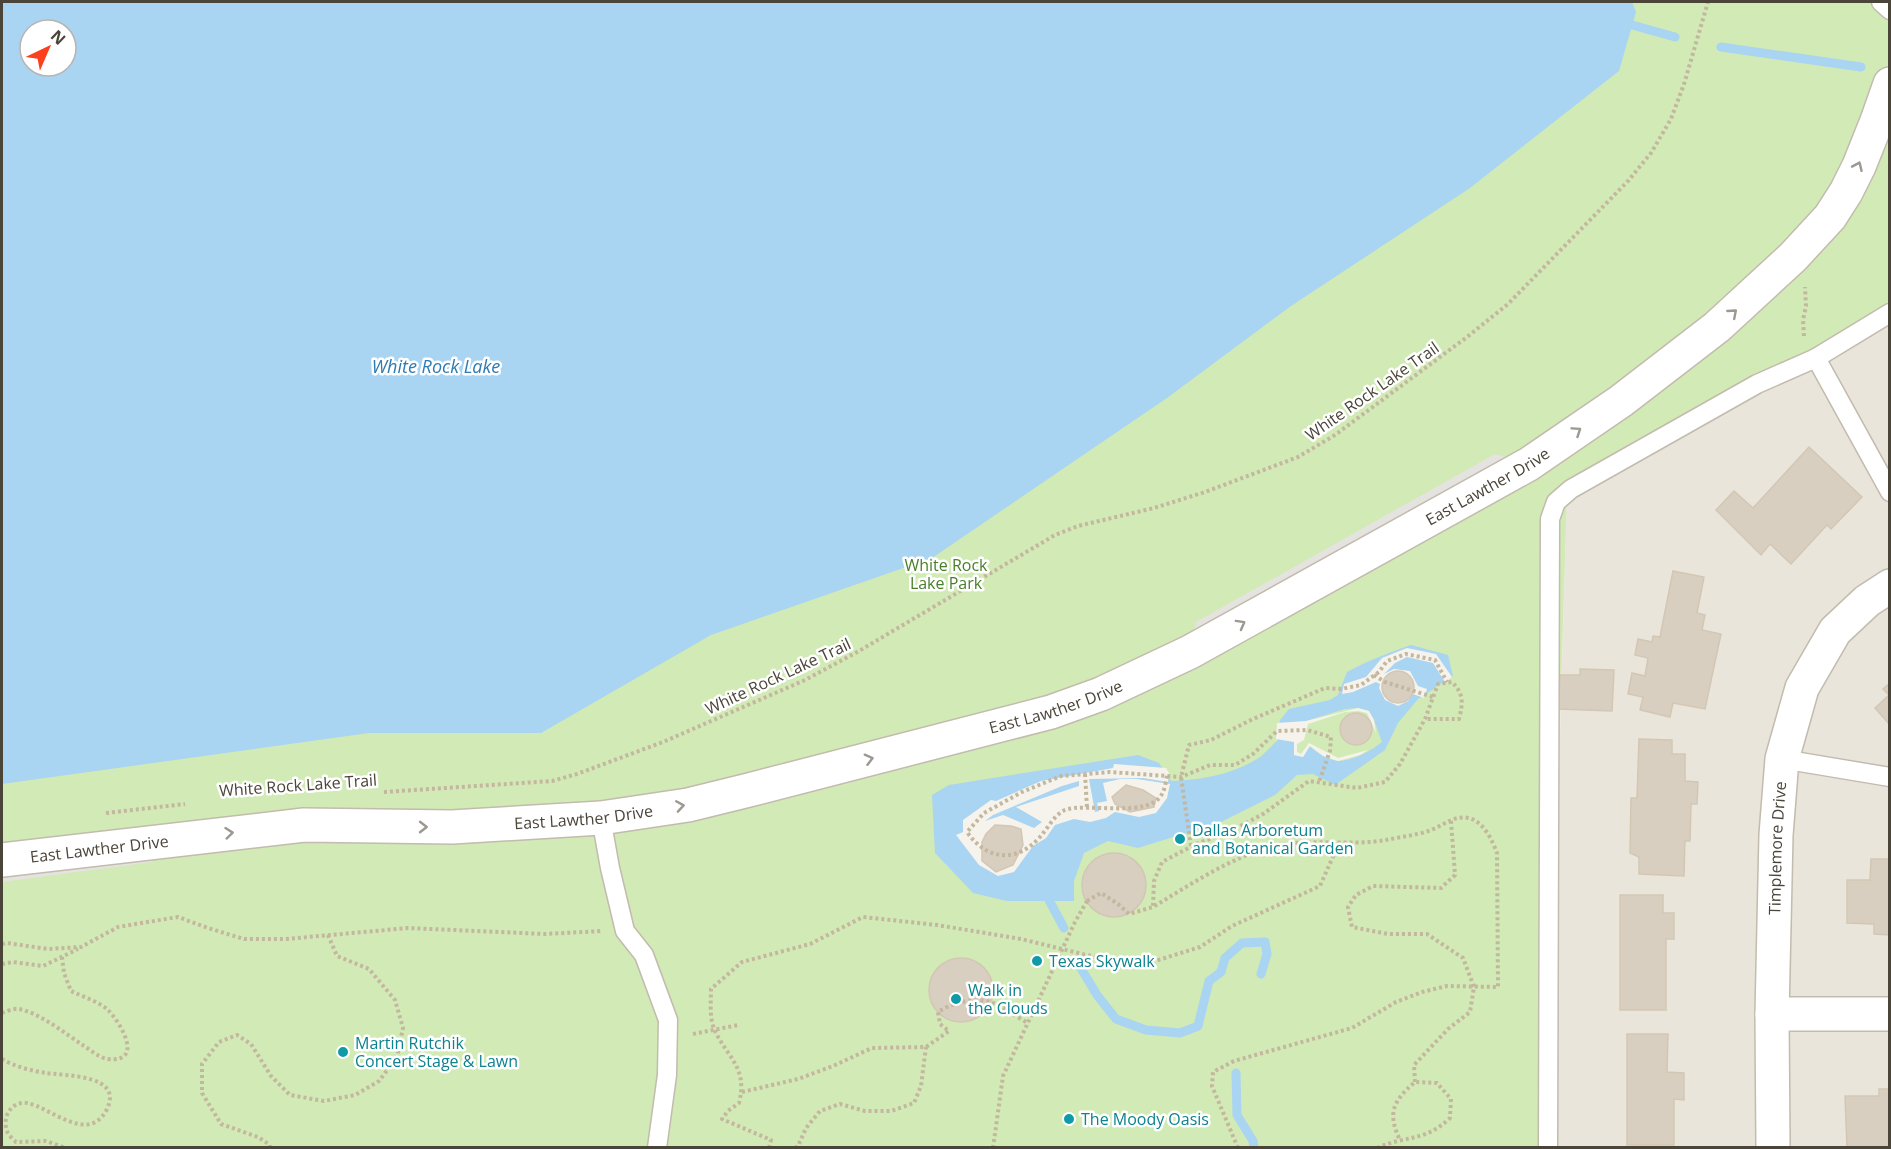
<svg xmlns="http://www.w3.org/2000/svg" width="1891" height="1149" font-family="'Open Sans',sans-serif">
  <rect width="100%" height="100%" fill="#f6f3ec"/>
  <!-- residential -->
  <polygon fill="#eae5da" points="1889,323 1889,1147 1548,1148 1567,495"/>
  <!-- green -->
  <path fill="#d2eab5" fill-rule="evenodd" d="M2,2H1889V323L1567,495L1547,1147L2,1148ZM30,30H66V66H30Z"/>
  <!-- parking -->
  <g fill="#e5e3e0">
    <polygon points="1495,454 1529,464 1190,652 1196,622"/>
    <polygon points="171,840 152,862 2,882 2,860"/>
  </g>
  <!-- water -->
  <g fill="#a9d4f2" fill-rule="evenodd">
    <path d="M2,2H1632L1636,12L1619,71L1470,188L1291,306L1167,398L932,558L711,635L541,733H369L2,784ZM30,30H66V66H30Z"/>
    <path d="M1411,645L1448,655L1453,676L1418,699L1398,723L1385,750L1335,785L1313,774L1297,775L1275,795L1221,822L1138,848L1108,841L1084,853L1074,881V901H1007L973,893L935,853L932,795L949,785L1138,755L1159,763L1171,781C1200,780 1231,775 1257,759C1265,754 1271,746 1278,740L1280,720L1289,709L1330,700L1338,695L1347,672C1367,661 1388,653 1411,645ZM1358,708L1369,711L1374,720L1382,742C1371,751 1354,760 1339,761C1329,761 1317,752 1309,746L1303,757L1294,755L1295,742L1306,721L1345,709Z"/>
  </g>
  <!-- pier -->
  <g fill="#f6f3ec" fill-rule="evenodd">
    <polygon points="1407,648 1436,654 1452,677 1445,682 1433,663 1407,657 1395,663 1384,674 1394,669 1410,671 1418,686 1427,689 1424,698 1413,694 1408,701 1398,706 1385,700 1379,688 1380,684 1376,682 1353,692 1342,694 1344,684 1366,677 1382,658"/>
    <polygon points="1358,708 1369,711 1374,720 1376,733 1367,713 1358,711 1345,712 1308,724 1304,740 1297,744 1297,752 1301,754 1309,743 1338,758 1368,750 1360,755 1338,761 1323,756 1310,746 1303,757 1294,755 1294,742 1276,739 1277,723 1306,721"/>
    <path d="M1114,764L1166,768L1169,773L1168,782L1143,778L1089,779L1095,812L1099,811L1097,803L1107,801L1103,783L1120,779H1137L1170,784L1167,798L1156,813L1139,817L1115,812L1106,818L1090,822L1074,819L1055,825L1046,838L1033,846L1014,872L998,876L979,865L956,835L963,832V820L991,800L996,801L1041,781L1113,768ZM1079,781V786L1016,807L1042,822L1034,828L1003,815L985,821L993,815L1062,786Z"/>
  </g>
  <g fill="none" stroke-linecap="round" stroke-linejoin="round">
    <!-- stream -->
    <g stroke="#a9d4f2" stroke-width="9">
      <polyline points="1632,25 1675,37"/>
      <polyline points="1721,47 1861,67"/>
      <polyline points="1046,890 1049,900 1064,928"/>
      <polyline points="1076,960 1097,995 1116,1019 1146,1030 1180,1033 1198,1026 1209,981 1221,972 1225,958 1242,943 1265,942 1267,954 1261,974"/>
      <polyline points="1236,1073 1237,1115 1253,1141 1254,1148"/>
    </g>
  </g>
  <!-- building -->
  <g fill="#d8cfc1" stroke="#d3c7b4" stroke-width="1.5">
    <polygon points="1809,447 1862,497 1831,529 1827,525 1791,564 1770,544 1761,555 1716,510 1734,491 1753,508"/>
    <polygon points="1673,571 1704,577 1697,613 1705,615 1702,630 1721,634 1705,709 1673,703 1670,717 1640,710 1643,697 1628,694 1632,673 1645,676 1648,658 1635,655 1638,639 1652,642 1653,636 1660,637"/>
    <polygon points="1580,669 1614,670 1612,711 1558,709 1560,675 1580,675"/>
    <circle cx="1398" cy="687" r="16"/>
    <polygon points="1890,683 1890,725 1875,708 1889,695 1883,689"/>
    <circle cx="1356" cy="729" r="16"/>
    <polygon points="1639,739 1672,740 1672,754 1685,754 1685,781 1698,782 1697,804 1691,804 1690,841 1685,841 1684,876 1639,874 1639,857 1630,853 1631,798 1637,798"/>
    <polygon points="1126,785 1143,790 1156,798 1154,807 1130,812 1115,804 1112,797"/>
    <polygon points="995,825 1011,826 1021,829 1023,845 1013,865 996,872 982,861 982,842 986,834"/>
    <circle cx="1114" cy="885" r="32"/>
    <polygon points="1871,859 1890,859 1890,935 1874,934 1874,924 1847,923 1847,880 1870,880"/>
    <polygon points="1620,895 1663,895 1663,913 1674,913 1674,939 1666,939 1666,1010 1620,1010"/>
    <circle cx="961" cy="990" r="32"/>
    <polygon points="1627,1034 1668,1034 1667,1072 1684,1073 1684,1100 1674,1099 1674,1145 1627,1145"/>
    <polygon points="1879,1089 1890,1089 1890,1148 1847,1148 1845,1096 1879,1096"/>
  </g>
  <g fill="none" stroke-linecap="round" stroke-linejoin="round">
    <!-- lane casing -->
    <g stroke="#c2bbae" stroke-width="21">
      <g id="lane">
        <polyline points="1881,2 1890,10"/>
        <polyline points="1816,358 1890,492"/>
        <polyline points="1782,759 1890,777"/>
        <polyline points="601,818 610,868 625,931 644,955 668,1020 667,1075 657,1148"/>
        <polyline points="1548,1148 1550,519 1556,502 1571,489 1757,384 1816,358 1890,313"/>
      </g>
    </g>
    <!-- street casing -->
    <g stroke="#c2bbae" stroke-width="36">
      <g id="street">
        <path id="s1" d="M2,860L304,825L452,827L601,818L688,805L749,790L1051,712L1101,694L1190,652L1529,464L1621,401L1717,327L1793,257L1830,217L1846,192L1859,166L1877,121L1890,84"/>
        <polyline points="1772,1014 1890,1014"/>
        <path id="s2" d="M1773,1148L1772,1014L1776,835L1782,759L1802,688L1835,631L1867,601L1890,586"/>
      </g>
    </g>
    <!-- path -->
    <g stroke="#c4b79f" stroke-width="4" stroke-dasharray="3 3" stroke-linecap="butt">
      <polyline points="1804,336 1803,320 1806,306 1805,287"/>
      <polyline points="1374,675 1385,682 1433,697"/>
      <polyline points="1085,774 1087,808"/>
      <path d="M1167,776C1166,781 1165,789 1162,794C1149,819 1086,802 1065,810C1054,815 1048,828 1040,837C1017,863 987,861 967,832L984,813L1022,792L1061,776L1110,772L1181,777L1210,765H1235L1253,754L1277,731L1307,730L1331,737L1330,751L1319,782"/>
      <polyline points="384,792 552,781 577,774 663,742 805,680 859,651 1055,535 1078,526 1154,508 1205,492 1298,457 1335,435 1467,337 1508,304 1628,181 1651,153 1671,119 1684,84 1708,2"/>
      <polyline points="106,813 185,804"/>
      <polyline points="1191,846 1181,777 1189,745 1211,740 1253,719 1325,688 1341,689 1361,685 1379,672 1387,661 1406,654 1435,660 1447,682"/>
      <polyline points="1087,901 1101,893 1118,904 1129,914 1153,907"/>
      <polyline points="2,944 7,943 48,949 81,947 118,927 178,917 208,928 244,939 286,939 408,928 545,934 602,931"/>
      <polyline points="2,964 13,962 43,966 78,949"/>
      <path d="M2,1013C7,1011 14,1008 19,1009C40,1013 66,1034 84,1046C91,1050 99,1058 108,1059C145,1063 120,1022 108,1010C98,1001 83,997 71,991L64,973L62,957"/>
      <polyline points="693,1034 738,1025"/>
      <path d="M2,1059C13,1066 32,1071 46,1073C65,1076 126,1074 106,1111C87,1144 50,1107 27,1103C11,1101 2,1117 7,1131C8,1135 13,1139 16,1142L46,1141L66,1148"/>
      <polyline points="1415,1082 1414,1065 1448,1029 1470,1012 1474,987 1463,958 1427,934 1388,934 1352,927 1348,907 1356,895 1373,886 1441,888 1455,875 1451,821"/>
      <path d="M742,1092L798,1079L833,1066L872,1048L926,1047L949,1031L940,1024L938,1012C952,1003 972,997 990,1002C1002,1005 1016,1017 1028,1023"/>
      <polyline points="270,1148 270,1145 258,1137 221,1124 202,1093 202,1064 219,1042 237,1035 251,1044 271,1076 290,1095 324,1101 355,1095 379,1081 397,1057 403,1028 395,1000 369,969 337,956 328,935"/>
      <path d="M769,1148L771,1140L722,1119L728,1111L739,1103C748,1068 728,1058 715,1031C709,1018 711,1003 711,989L742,962L810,944L863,917L937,925L1021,939L1136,967L1200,947L1232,926L1320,886L1339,843"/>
      <polyline points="795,1148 798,1146 806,1128 820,1111 840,1104 865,1111 891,1111 914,1103 921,1086 926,1047"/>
      <path d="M1238,1148L1212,1086L1213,1072L1234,1061L1352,1028L1396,1002L1422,992L1447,986L1498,987L1497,853C1492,840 1484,822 1469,818C1454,815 1444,825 1431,830C1418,835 1400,837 1386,840C1347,847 1300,836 1263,849C1224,862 1188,886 1153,907L1154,881L1162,862L1196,844L1231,831L1263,814L1309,781L1357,788L1385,782L1400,764L1425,719L1438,684L1452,682C1464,694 1463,703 1459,719H1425"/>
      <path d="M1377,1148C1406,1135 1425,1142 1450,1118L1451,1099L1437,1083L1415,1082C1393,1101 1387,1113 1400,1140"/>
    </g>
    <!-- lane -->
    <use href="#lane" stroke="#fff" stroke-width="18"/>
    <!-- street -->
    <use href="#street" stroke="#fff" stroke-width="33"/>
    <!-- path-bridge -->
    <polyline stroke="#c4b79f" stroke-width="4" stroke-dasharray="3 3" stroke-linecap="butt" points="993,1148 1003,1076 1075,922 1087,901"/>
  </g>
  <!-- one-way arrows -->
  <defs><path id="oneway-chevron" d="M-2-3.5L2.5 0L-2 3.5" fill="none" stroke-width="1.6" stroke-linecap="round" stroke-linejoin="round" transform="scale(1.5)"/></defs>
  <g stroke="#9c9892">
    <use href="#oneway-chevron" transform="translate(1858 166) rotate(-66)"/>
    <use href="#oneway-chevron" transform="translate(1733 313) rotate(-41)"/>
    <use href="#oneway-chevron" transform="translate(1577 431) rotate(-34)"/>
    <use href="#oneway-chevron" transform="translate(1241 624) rotate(-29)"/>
    <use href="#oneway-chevron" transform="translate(869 759) rotate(-15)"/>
    <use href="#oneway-chevron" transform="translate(680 806) rotate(-9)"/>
    <use href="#oneway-chevron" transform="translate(423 827)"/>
    <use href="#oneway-chevron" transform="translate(229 833) rotate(-6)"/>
  </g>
  <!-- markers -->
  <g fill="#0f9aa8" stroke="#fff" stroke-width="2">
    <circle cx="1180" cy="839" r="6"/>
    <circle cx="1037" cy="961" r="6"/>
    <circle cx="956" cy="999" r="6"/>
    <circle cx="343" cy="1052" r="6"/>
    <circle cx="1069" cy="1119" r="6"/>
  </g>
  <g text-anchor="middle" stroke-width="5" stroke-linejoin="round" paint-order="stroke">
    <!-- street labels -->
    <g font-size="16" fill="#4b4439" stroke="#fff">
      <text transform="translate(1372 391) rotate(-35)" y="6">White Rock Lake Trail</text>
      <text dy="6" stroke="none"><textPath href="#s1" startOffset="1556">East Lawther Drive</textPath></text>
      <text transform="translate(778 676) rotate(-25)" y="6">White Rock Lake Trail</text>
      <text dy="6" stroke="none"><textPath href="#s1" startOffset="1070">East Lawther Drive</textPath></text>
      <text transform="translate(298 785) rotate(-4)" y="6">White Rock Lake Trail</text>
      <text dy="6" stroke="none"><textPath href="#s1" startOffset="584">East Lawther Drive</textPath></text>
      <text dy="6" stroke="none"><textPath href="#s1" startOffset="98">East Lawther Drive</textPath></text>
      <text dy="6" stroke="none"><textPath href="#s2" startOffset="300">Timplemore Drive</textPath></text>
    </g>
    <!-- park labels -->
    <g font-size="16" fill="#4a7f2a" stroke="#fff">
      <text x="946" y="571">White Rock<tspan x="946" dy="18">Lake Park</tspan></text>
    </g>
    <!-- culture labels -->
    <g font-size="16" fill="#0d838f" stroke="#fff" text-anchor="start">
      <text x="1192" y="836">Dallas Arboretum<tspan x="1192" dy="18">and Botanical Garden</tspan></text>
      <text x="1049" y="967">Texas Skywalk</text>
      <text x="968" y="996">Walk in<tspan x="968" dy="18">the Clouds</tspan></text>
      <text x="355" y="1049">Martin Rutchik<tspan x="355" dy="18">Concert Stage &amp; Lawn</tspan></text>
      <text x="1081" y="1125">The Moody Oasis</text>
    </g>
    <!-- water labels -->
    <g font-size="18" font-style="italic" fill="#2e7ab2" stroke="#fff">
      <text x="436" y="373">White Rock Lake</text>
    </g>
  </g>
  <!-- border -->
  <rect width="1891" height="1149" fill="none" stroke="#4b4439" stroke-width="6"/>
  <!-- north arrow -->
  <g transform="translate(48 48) rotate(44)"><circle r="28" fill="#ffffff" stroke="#b7b4b0" stroke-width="1.5"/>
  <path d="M0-4.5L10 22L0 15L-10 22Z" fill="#fc3f1d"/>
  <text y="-9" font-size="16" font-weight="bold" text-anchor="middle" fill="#4b4439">N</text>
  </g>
</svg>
